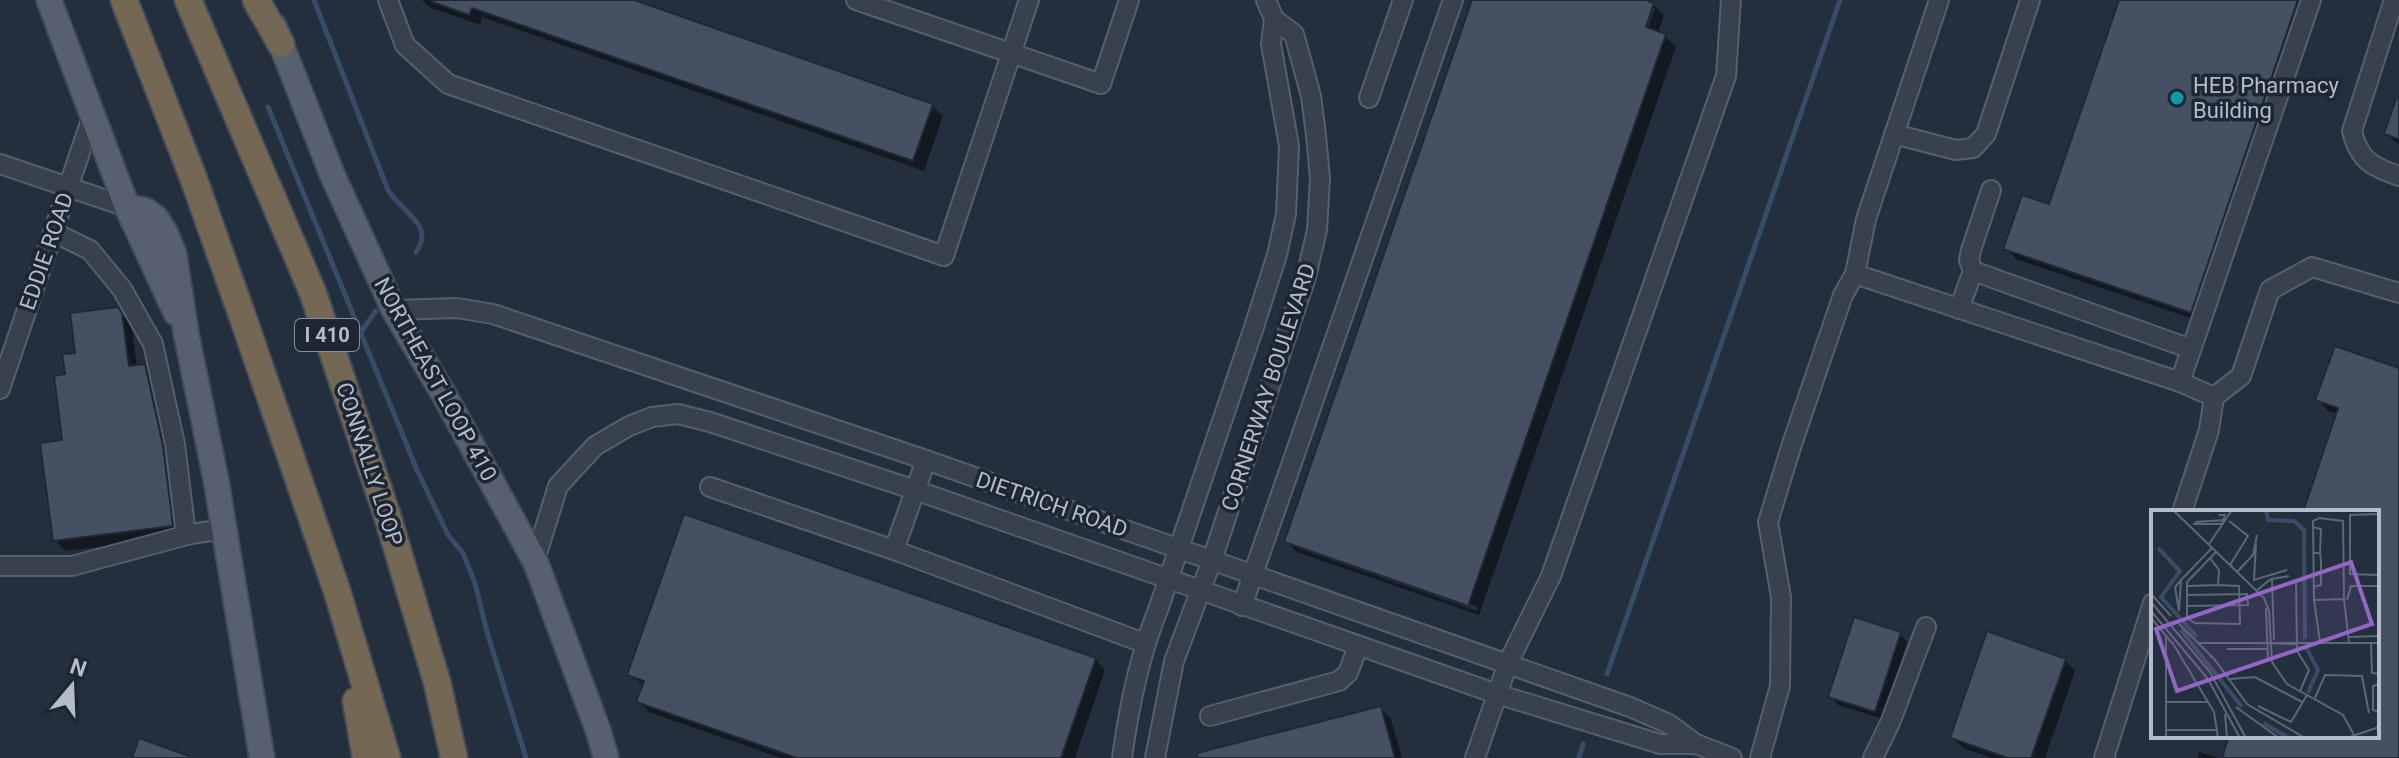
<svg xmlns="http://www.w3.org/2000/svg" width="2399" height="758" font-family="Roboto,sans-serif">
  <rect width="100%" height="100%" fill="#242f3e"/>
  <!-- shadow -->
  <g fill="#0007" fill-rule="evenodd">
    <polygon points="422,0 628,0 932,106 943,116 924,171 482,17 480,25 429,7"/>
    <path d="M1475,0H1640L1653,5L1664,15L1658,33L1665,36L1676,47L1479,615L1297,552L1287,542ZM1651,8H1655L1645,37L1641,36ZM1297,544L1478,607L1477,611L1297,548Z"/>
    <polygon points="2121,0 2316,0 2202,322 2016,259 2006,248 2050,207"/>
    <polygon points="2399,95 2399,145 2386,134"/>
    <polygon points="118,309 132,326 137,367 144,366 155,376 182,536 66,551 55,540 65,442 67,376 78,354"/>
    <polygon points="2399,370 2399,758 2224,758 2231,736 2377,736 2377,512 2306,512 2338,414 2328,411 2318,400"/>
    <polygon points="1900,634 1907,642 1883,719 1838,705 1831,697"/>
    <polygon points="1095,659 1105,670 1075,758 781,758 649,712 639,701 644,686 630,674"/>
    <polygon points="2065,660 2075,671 2045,758 1992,758 1963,748 1952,737"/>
    <polygon points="1381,708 1391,719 1402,758 1222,758"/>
    <polygon points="2199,752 2219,758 2197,758"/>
  </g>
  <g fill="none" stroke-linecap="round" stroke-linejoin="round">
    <!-- stream -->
    <g stroke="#394c67" stroke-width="5">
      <path d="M314,0L388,190C400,211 436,225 416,252"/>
      <polyline points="268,107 417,470 448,535 463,553 475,583 487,632 526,758"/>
      <polyline points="361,332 376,311"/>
      <polyline points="1607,674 1840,0"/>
      <polyline points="1579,758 1583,744"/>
    </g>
  </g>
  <!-- building -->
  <g fill="#455162" stroke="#1f2835" stroke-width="2">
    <polygon points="432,0 634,0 933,104 913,161 472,8 469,15 432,2"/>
    <polygon points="1472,0 1646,0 1654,3 1646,27 1666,34 1468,606 1284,542"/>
    <polygon points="2119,0 2298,0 2191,313 2003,249 2022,195 2049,204"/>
    <polygon points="2397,96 2399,96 2399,139 2384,134"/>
    <polygon points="118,307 122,313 129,366 145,364 163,446 173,526 53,541 40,443 62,440 54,376 65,374 62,354 75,353 70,313"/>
    <polygon points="2335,346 2399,368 2399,758 2222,758 2229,736 2377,736 2377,512 2303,512 2338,408 2315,400"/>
    <polygon points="684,514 1096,658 1061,758 797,758 636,702 644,681 627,675"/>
    <polygon points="1854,617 1901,632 1875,712 1828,697"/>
    <polygon points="1987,631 2066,659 2031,758 2008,758 1950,738"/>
    <polygon points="1381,706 1395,758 1198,758 1197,753"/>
    <polygon points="139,738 189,756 189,758 132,758"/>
  </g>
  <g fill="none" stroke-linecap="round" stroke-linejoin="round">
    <!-- minor casing -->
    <g stroke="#565f6c" stroke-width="22">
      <g id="minor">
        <polyline points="388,0 405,45 448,84 944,256 1029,0"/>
        <polyline points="856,0 1101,84 1129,0"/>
        <path d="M2394,0L2352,131C2359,160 2372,167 2399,176"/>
        <polyline points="1369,98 1403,0"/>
        <polyline points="1894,134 1956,150 1973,148 1986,134 2030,0"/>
        <polyline points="0,164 127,207"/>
        <polyline points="53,232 90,250 122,289 153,344 175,444 186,535"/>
        <polyline points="1973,271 1969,260 1971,250 1991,190"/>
        <polyline points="1855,274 1866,219 1939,0"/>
        <polyline points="1959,309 1973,271 2191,349"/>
        <polyline points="394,310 457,308 493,314 926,460 1630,707 1669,724 1696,744 1732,758"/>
        <polyline points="2180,382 2311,0"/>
        <polyline points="0,389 93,114"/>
        <polyline points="2214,397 2241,376 2270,290 2312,267 2399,293"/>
        <polyline points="710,487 894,550 1144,643"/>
        <polyline points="894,550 926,460"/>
        <polyline points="535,560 558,486 595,446 629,426 652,417 678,414 710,422 915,490 1497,694 1660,744 1696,744"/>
        <polyline points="0,566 72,566 191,534 224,529"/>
        <polyline points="1242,606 1453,0"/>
        <polyline points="1210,716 1339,681 1348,673 1358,646"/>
        <path d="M1122,758C1129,706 1139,656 1159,607L1254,327L1277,255L1286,214L1289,146L1271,44L1274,19L1266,0"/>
        <polyline points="1155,758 1174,661 1212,560 1306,277 1317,230 1320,179 1316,135 1311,96 1294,34 1274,19"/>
        <polyline points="1475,758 1508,663 1551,576 1726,76 1731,0"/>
        <polyline points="1760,758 1780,686 1781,597 1768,522 1792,444 1843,295 1855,274 2180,382 2214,397 2209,430 2182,512"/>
        <polyline points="1873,758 1890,723 1926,627"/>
        <polyline points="2104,758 2153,603"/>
      </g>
    </g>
    <!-- major casing -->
    <g stroke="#414a57" stroke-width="28">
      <g id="major">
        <polyline points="49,0 127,207 176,313"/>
        <polyline points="274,26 332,174 394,310 447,400 536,563 599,733 606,758"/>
        <polyline points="127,207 145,210 156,218 166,234 174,254 186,333 216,480 262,758"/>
      </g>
    </g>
    <!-- highway casing -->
    <g stroke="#434c59" stroke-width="30">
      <g id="highway">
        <polyline points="124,0 193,177 242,315 337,591 387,758"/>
        <polyline points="188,0 313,293 388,518 437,682 454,758"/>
        <polyline points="256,0 281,44"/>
        <polyline points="356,701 366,758"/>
      </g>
    </g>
    <!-- minor -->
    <use href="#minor" stroke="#38414e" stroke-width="18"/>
    <!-- major -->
    <use href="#major" stroke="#56606e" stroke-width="24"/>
    <!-- highway -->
    <use href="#highway" stroke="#746855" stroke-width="26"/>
  </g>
  <!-- markers -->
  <circle fill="#0f9aa8" stroke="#1d2633" stroke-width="3" cx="2177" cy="98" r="8"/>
  <g text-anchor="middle" stroke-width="7" stroke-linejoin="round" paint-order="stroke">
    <!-- shield labels -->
    <rect fill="#1d2633" stroke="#878f9c" stroke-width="2" x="295" y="319" width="64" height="32" rx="6"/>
    <g font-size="20" font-weight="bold" fill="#b4bcc9">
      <text x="327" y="342">I 410</text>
    </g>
    <!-- poi labels -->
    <g font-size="22" fill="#b4bcc9" stroke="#1d2633" text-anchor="start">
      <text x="2193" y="93">HEB Pharmacy<tspan x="2193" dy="25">Building</tspan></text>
    </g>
    <!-- street labels -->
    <g font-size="22" fill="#b4bcc9" stroke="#1d2633">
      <text transform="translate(46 251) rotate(-71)" y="8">EDDIE ROAD</text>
      <text transform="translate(436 379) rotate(61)" y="8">NORTHEAST LOOP 410</text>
      <text transform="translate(1268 387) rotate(-72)" y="8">CORNERWAY BOULEVARD</text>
      <text transform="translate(370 464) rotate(72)" y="8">CONNALLY LOOP</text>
      <text transform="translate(1052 504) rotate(19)" y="8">DIETRICH ROAD</text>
    </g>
  </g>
  <!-- overview -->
  <g transform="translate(2151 510)">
    <rect width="228" height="228" fill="#242f3e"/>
    <path fill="none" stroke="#394c67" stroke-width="4" d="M115,0L117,10L143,11L153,20L154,129M7,38L29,61L10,87L46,127M30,120L91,197M154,135L167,160L157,183M112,213L138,228"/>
    <path fill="none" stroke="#5e6776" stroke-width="2" d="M22,0L113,88L118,101L121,152L136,174M228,4L199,5V64L228,65M228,4V60M78,11L97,26L79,55M44,12L74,10M42,14H71L74,5H68M162,17L170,19L169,43M105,33L103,70L136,60M58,34L81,0M162,43H169L170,51V75L162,77M59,48L68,60L67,75L88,76L89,114L44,113L36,108V72L65,42M86,62L102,45L106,25M121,68L123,130M30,70L24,77L28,101L30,70L61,38M145,70L146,141L158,160L149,181M36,76L67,75M105,81L120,69L138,66M0,84L20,106M163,90L162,11L168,8L192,11L193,89M196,90L200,76H228M0,92L59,162L95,228M35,96L97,95L96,84L36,85M115,98L117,149M0,101L57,169L89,228M0,108L21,133M28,114L64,150L96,194L154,228M198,127L228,126M21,132L63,202L67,228M169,132L163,90L193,89L198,133M47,133H228M102,133L145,134M220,133L221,163L228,164M76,139H116M79,169L104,167L151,192M136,174L192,205L203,225M228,174L222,176V200L228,202M164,188L174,165L211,166L218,203M16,192H57M107,196L140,212L156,185M85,197L128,228M74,204L76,228M15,220H65M15,228V126M196,228L228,217"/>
    <path fill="#9266c3" fill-opacity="0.15" stroke="#9266c3" stroke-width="4" d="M200,52L221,114L26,181L5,119Z"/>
    <rect width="228" height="228" fill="none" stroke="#b4bcc9" stroke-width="4"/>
  </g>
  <!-- north arrow -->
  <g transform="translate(72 686) rotate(19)" stroke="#1d2633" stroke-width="6" paint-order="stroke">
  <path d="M0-6L14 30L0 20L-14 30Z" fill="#b4bcc9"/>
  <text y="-12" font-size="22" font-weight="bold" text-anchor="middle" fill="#b4bcc9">N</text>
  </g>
</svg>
